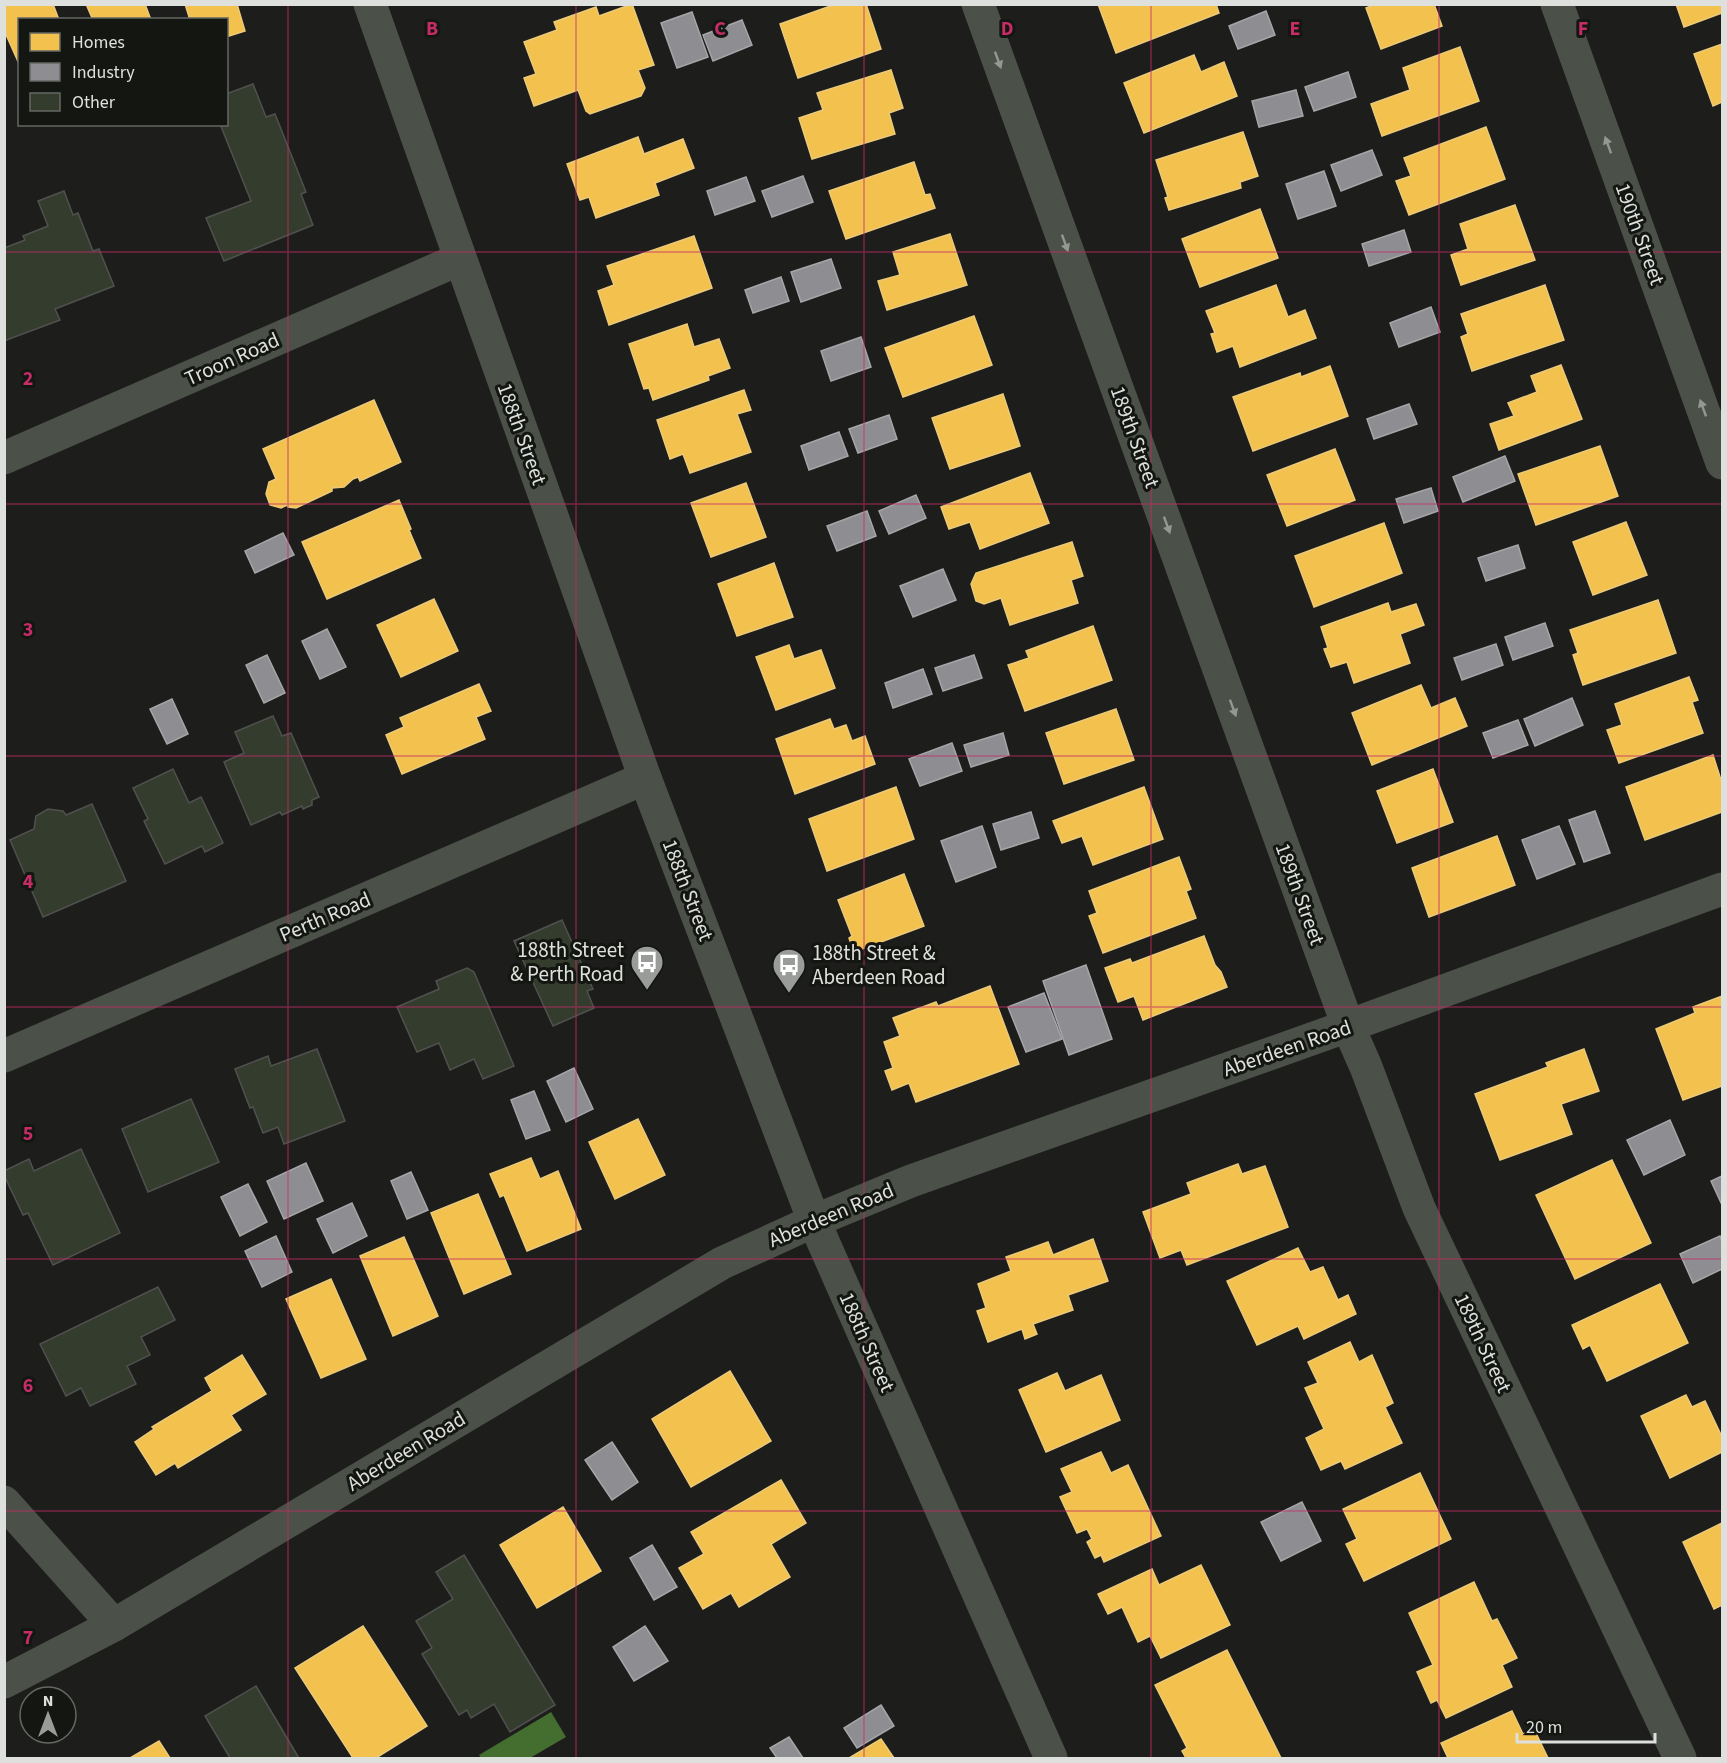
<svg xmlns="http://www.w3.org/2000/svg" width="1727" height="1763" font-family="'Source Sans 3',sans-serif">
  <rect width="100%" height="100%" fill="#1d1e1c"/>
  <!-- water -->
  <polygon fill="#446d30" points="551,1712 566,1737 530,1758 481,1758 479,1755"/>
  <!-- homes -->
  <g fill="#f2c14e" stroke="#ecca79" stroke-width="1.5">
    <polygon points="4,4 53,4 59,20 20,20 20,66 4,30"/>
    <polygon points="86,4 145,4 151,20 93,20"/>
    <polygon points="185,4 237,4 245,31 226,37 226,20 190,20"/>
    <polygon points="632,4 654,65 638,70 645,88 641,96 590,114 586,111 578,90 534,106 524,78 536,74 524,42 557,30 554,22 596,7 599,16"/>
    <polygon points="836,4 866,4 881,49 798,78 780,24"/>
    <polygon points="1098,4 1216,4 1219,13 1116,53"/>
    <polygon points="1376,4 1434,4 1442,26 1381,49 1366,8"/>
    <polygon points="1676,4 1722,4 1722,13 1684,27"/>
    <polygon points="1722,44 1722,102 1713,106 1694,54"/>
    <polygon points="1460,47 1479,101 1382,136 1371,104 1410,90 1403,68"/>
    <polygon points="1194,55 1201,72 1224,62 1237,96 1144,133 1124,83"/>
    <polygon points="891,70 903,108 889,113 895,134 812,159 799,118 823,110 817,93"/>
    <polygon points="1486,127 1505,179 1409,215 1396,181 1411,176 1404,158"/>
    <polygon points="1243,132 1258,176 1240,182 1241,188 1169,210 1165,198 1168,197 1156,160"/>
    <polygon points="638,137 644,154 683,139 694,168 655,183 659,195 596,218 589,197 580,200 567,164"/>
    <polygon points="914,162 925,195 930,194 935,208 846,239 829,191"/>
    <polygon points="1515,205 1535,260 1461,285 1451,255 1468,249 1460,224"/>
    <polygon points="1260,209 1278,258 1200,287 1182,239"/>
    <polygon points="950,234 967,285 887,310 878,281 900,275 893,252"/>
    <polygon points="694,236 712,288 609,325 598,291 614,285 607,266"/>
    <polygon points="1276,285 1288,317 1305,310 1316,338 1240,367 1233,346 1217,352 1211,334 1215,333 1206,311"/>
    <polygon points="1545,285 1564,340 1472,371 1461,337 1468,334 1461,314"/>
    <polygon points="974,316 992,365 903,397 885,348"/>
    <polygon points="687,324 694,347 719,339 730,368 708,376 709,380 653,400 649,388 644,389 629,344"/>
    <polygon points="1561,365 1582,419 1499,450 1490,424 1514,416 1508,403 1537,392 1531,376"/>
    <polygon points="1330,366 1348,416 1253,451 1233,397 1300,373 1301,377"/>
    <polygon points="744,390 751,410 737,414 751,452 690,473 683,454 670,459 657,420"/>
    <polygon points="1003,394 1020,446 950,469 932,418"/>
    <polygon points="374,400 401,462 360,481 358,477 353,479 344,487 332,488 332,491 296,508 288,507 287,505 281,508 270,505 266,494 269,482 276,479 263,449"/>
    <polygon points="1600,446 1618,496 1536,525 1518,474"/>
    <polygon points="1335,449 1355,500 1287,526 1267,475"/>
    <polygon points="1030,473 1049,523 980,549 970,522 949,529 941,507"/>
    <polygon points="746,483 766,537 711,557 691,503"/>
    <polygon points="399,500 411,529 409,530 421,558 327,599 302,542"/>
    <polygon points="1626,522 1647,575 1593,595 1573,542"/>
    <polygon points="1384,523 1402,573 1314,607 1295,556"/>
    <polygon points="1072,542 1083,576 1071,580 1078,603 1010,625 1001,598 984,604 976,601 971,584 976,573"/>
    <polygon points="774,563 793,617 737,636 718,584"/>
    <polygon points="434,599 458,651 401,677 377,625"/>
    <polygon points="1658,600 1676,653 1583,685 1573,655 1578,653 1570,630"/>
    <polygon points="1388,603 1391,612 1416,604 1424,625 1400,634 1410,663 1354,683 1347,662 1331,667 1324,649 1328,648 1321,627"/>
    <polygon points="1093,626 1112,680 1025,711 1008,665 1029,658 1026,651"/>
    <polygon points="789,645 794,659 821,650 835,688 776,710 756,657"/>
    <polygon points="1689,677 1698,700 1692,702 1703,733 1619,763 1607,730 1622,725 1615,704"/>
    <polygon points="479,684 491,711 476,717 485,739 402,774 386,735 404,727 400,718"/>
    <polygon points="1421,685 1431,708 1455,698 1467,726 1372,765 1352,713"/>
    <polygon points="1116,709 1134,760 1064,784 1046,733"/>
    <polygon points="830,719 834,729 846,725 852,741 865,736 875,764 795,794 776,739"/>
    <polygon points="1713,755 1722,783 1722,812 1645,840 1626,787"/>
    <polygon points="1433,769 1453,822 1397,843 1377,791"/>
    <polygon points="896,787 914,839 827,871 809,819"/>
    <polygon points="1144,787 1163,839 1093,865 1082,836 1062,843 1053,821"/>
    <polygon points="1497,836 1515,885 1429,917 1412,868"/>
    <polygon points="1179,857 1191,889 1186,891 1196,918 1103,953 1089,916 1097,913 1089,891"/>
    <polygon points="904,874 924,926 854,952 849,938 852,936 838,900"/>
    <polygon points="1204,936 1215,965 1221,972 1227,987 1143,1020 1134,996 1118,1002 1105,968 1130,959 1132,963"/>
    <polygon points="990,986 1019,1064 916,1102 909,1083 892,1090 885,1071 893,1068 884,1042 900,1036 893,1018 936,1002 938,1006"/>
    <polygon points="1722,996 1722,1086 1683,1100 1656,1029 1695,1013 1693,1007"/>
    <polygon points="1584,1049 1599,1091 1561,1104 1572,1134 1500,1160 1475,1094 1548,1067 1546,1063"/>
    <polygon points="638,1119 665,1175 615,1199 589,1142"/>
    <polygon points="531,1158 540,1179 558,1171 581,1229 527,1251 504,1195 500,1197 490,1174"/>
    <polygon points="1612,1160 1651,1243 1575,1279 1536,1195"/>
    <polygon points="1238,1164 1242,1174 1265,1166 1288,1227 1187,1265 1181,1250 1160,1258 1143,1212 1191,1194 1187,1183"/>
    <polygon points="478,1194 511,1274 464,1294 431,1213"/>
    <polygon points="404,1237 438,1316 393,1336 360,1256"/>
    <polygon points="1093,1239 1108,1281 1068,1295 1073,1310 1033,1324 1037,1334 1025,1339 1022,1329 988,1342 977,1311 986,1308 978,1284 1011,1271 1006,1257 1048,1242 1053,1255"/>
    <polygon points="1298,1248 1310,1272 1323,1267 1338,1300 1348,1295 1356,1314 1304,1339 1298,1326 1257,1345 1227,1281"/>
    <polygon points="331,1279 366,1359 321,1378 286,1299"/>
    <polygon points="1660,1284 1688,1343 1607,1381 1590,1345 1583,1349 1572,1325"/>
    <polygon points="1350,1342 1359,1362 1372,1355 1393,1403 1385,1407 1402,1443 1345,1469 1341,1461 1321,1470 1306,1438 1324,1429 1305,1388 1318,1383 1308,1362"/>
    <polygon points="242,1355 266,1394 231,1415 241,1430 178,1468 175,1463 156,1475 135,1442 154,1429 152,1427 212,1391 205,1378"/>
    <polygon points="730,1371 771,1441 691,1487 652,1419"/>
    <polygon points="1057,1373 1065,1391 1101,1375 1120,1420 1046,1452 1019,1390"/>
    <polygon points="1686,1395 1692,1407 1705,1401 1722,1437 1722,1452 1670,1478 1641,1416"/>
    <polygon points="1101,1452 1111,1473 1128,1465 1161,1536 1104,1562 1101,1555 1095,1558 1087,1542 1092,1539 1087,1529 1077,1533 1060,1497 1072,1492 1061,1469"/>
    <polygon points="1420,1473 1451,1539 1364,1581 1346,1544 1357,1539 1343,1509"/>
    <polygon points="781,1480 806,1523 771,1544 790,1577 739,1607 731,1593 703,1609 679,1568 704,1554 691,1532"/>
    <polygon points="563,1507 601,1571 537,1608 500,1545"/>
    <polygon points="1722,1523 1722,1605 1714,1609 1683,1542"/>
    <polygon points="1201,1565 1230,1625 1161,1658 1150,1636 1138,1642 1122,1607 1108,1614 1098,1594 1152,1569 1159,1585"/>
    <polygon points="1474,1582 1492,1621 1497,1619 1517,1658 1502,1665 1512,1687 1446,1718 1437,1700 1431,1703 1417,1672 1433,1665 1409,1613"/>
    <polygon points="363,1626 427,1726 376,1758 353,1758 295,1668"/>
    <polygon points="1227,1650 1281,1758 1186,1758 1182,1751 1187,1748 1155,1685"/>
    <polygon points="1512,1711 1523,1734 1534,1729 1548,1758 1448,1758 1441,1743"/>
    <polygon points="881,1739 894,1758 849,1758"/>
    <polygon points="159,1741 170,1758 130,1758"/>
  </g>
  <!-- industry -->
  <g fill="#8d8d92" stroke="#a5a6a8" stroke-width="1.5">
    <polygon points="1266,11 1275,35 1238,49 1229,26"/>
    <polygon points="692,12 708,57 677,68 661,23"/>
    <polygon points="742,20 752,45 713,61 703,35"/>
    <polygon points="1348,72 1356,97 1314,111 1305,87"/>
    <polygon points="1296,90 1303,116 1259,127 1252,101"/>
    <polygon points="1372,150 1382,175 1341,191 1331,165"/>
    <polygon points="1324,171 1336,206 1298,219 1286,184"/>
    <polygon points="803,176 813,202 772,217 762,191"/>
    <polygon points="746,177 755,201 715,215 707,191"/>
    <polygon points="1404,230 1411,252 1369,266 1362,244"/>
    <polygon points="831,259 841,288 801,302 791,272"/>
    <polygon points="781,277 789,301 753,313 745,290"/>
    <polygon points="1431,307 1440,332 1399,347 1390,323"/>
    <polygon points="861,337 871,367 831,381 821,351"/>
    <polygon points="1409,404 1417,424 1374,439 1367,419"/>
    <polygon points="889,415 897,439 858,453 849,429"/>
    <polygon points="839,432 848,456 809,470 801,446"/>
    <polygon points="1505,456 1515,481 1463,502 1453,477"/>
    <polygon points="1431,488 1438,511 1404,523 1396,499"/>
    <polygon points="916,495 926,518 889,534 879,511"/>
    <polygon points="867,511 876,536 837,551 827,526"/>
    <polygon points="283,533 294,555 255,573 245,551"/>
    <polygon points="1518,545 1525,568 1486,581 1478,558"/>
    <polygon points="943,569 956,600 913,617 900,586"/>
    <polygon points="1545,623 1553,646 1513,660 1505,637"/>
    <polygon points="327,629 346,667 320,679 302,641"/>
    <polygon points="1496,644 1503,665 1462,680 1454,658"/>
    <polygon points="267,655 285,693 264,703 246,665"/>
    <polygon points="974,655 982,678 943,691 935,668"/>
    <polygon points="923,669 932,694 893,708 885,683"/>
    <polygon points="1572,698 1583,725 1535,746 1524,719"/>
    <polygon points="172,699 188,734 167,744 150,709"/>
    <polygon points="1518,720 1528,745 1493,758 1483,733"/>
    <polygon points="1003,733 1009,755 971,767 964,745"/>
    <polygon points="952,743 962,771 920,786 909,759"/>
    <polygon points="1595,811 1610,853 1584,862 1569,820"/>
    <polygon points="1031,812 1039,838 1001,850 993,824"/>
    <polygon points="982,826 996,867 956,882 941,841"/>
    <polygon points="1559,826 1575,864 1537,879 1522,840"/>
    <polygon points="1086,965 1112,1039 1069,1055 1043,981"/>
    <polygon points="1044,993 1062,1039 1026,1052 1008,1007"/>
    <polygon points="574,1068 593,1109 566,1122 547,1081"/>
    <polygon points="534,1091 550,1130 526,1139 511,1100"/>
    <polygon points="1670,1120 1685,1155 1644,1175 1627,1140"/>
    <polygon points="306,1163 323,1201 284,1219 267,1181"/>
    <polygon points="411,1172 428,1210 407,1219 391,1181"/>
    <polygon points="1722,1176 1722,1205 1711,1181"/>
    <polygon points="248,1184 267,1222 240,1236 221,1197"/>
    <polygon points="352,1203 367,1236 333,1253 317,1219"/>
    <polygon points="276,1236 292,1272 262,1287 245,1251"/>
    <polygon points="1720,1236 1722,1242 1722,1269 1693,1283 1680,1254"/>
    <polygon points="612,1442 638,1482 612,1500 585,1460"/>
    <polygon points="1302,1502 1321,1541 1281,1561 1261,1522"/>
    <polygon points="652,1545 677,1587 654,1600 630,1558"/>
    <polygon points="645,1626 668,1661 634,1681 613,1647"/>
    <polygon points="881,1705 894,1726 857,1748 844,1728"/>
    <polygon points="789,1737 803,1758 777,1758 770,1748"/>
  </g>
  <!-- building -->
  <g fill="#343c2e" stroke="#50514f" stroke-width="1.5">
    <polygon points="253,84 266,117 275,114 306,192 301,194 313,225 224,261 206,218 251,201 220,124 226,124 226,94"/>
    <polygon points="64,191 73,215 78,213 93,251 99,249 114,286 55,309 60,320 4,341 4,248 25,240 23,236 48,226 38,201"/>
    <polygon points="273,716 282,736 291,733 319,797 312,800 312,805 303,809 302,806 282,815 280,812 251,825 224,762 244,753 235,732"/>
    <polygon points="173,769 189,803 201,797 223,843 205,852 202,846 165,864 144,821 148,819 133,788"/>
    <polygon points="92,804 126,881 43,917 10,840 34,829 36,816 48,809 63,811 66,815"/>
    <polygon points="562,920 593,989 587,991 594,1008 553,1026 514,941"/>
    <polygon points="467,968 474,972 514,1066 483,1079 474,1059 450,1070 439,1043 417,1052 397,1007 439,989 436,981"/>
    <polygon points="317,1049 345,1121 284,1144 278,1127 263,1133 253,1107 250,1108 235,1069 268,1056 271,1066"/>
    <polygon points="191,1099 219,1162 148,1192 122,1129"/>
    <polygon points="81,1149 120,1233 53,1265 28,1213 23,1215 4,1175 4,1171 29,1159 34,1171"/>
    <polygon points="158,1287 175,1320 141,1337 150,1355 127,1366 136,1384 90,1406 81,1388 66,1396 40,1344"/>
    <polygon points="464,1555 555,1705 510,1732 494,1704 471,1718 467,1710 459,1715 422,1654 432,1648 416,1621 453,1599 436,1572"/>
    <polygon points="256,1686 299,1758 230,1758 205,1716"/>
  </g>
  <g fill="none" stroke-linecap="round" stroke-linejoin="round">
    <!-- minor -->
    <g stroke="#4b5148" stroke-width="33">
      <polyline points="370,4 645,778 814,1221 1051,1758"/>
      <polyline points="978,4 1348,1026 1366,1067 1419,1208 1680,1758"/>
      <polyline points="1557,4 1722,463"/>
      <polyline points="4,458 460,259"/>
      <polyline points="4,1056 645,778"/>
      <polyline points="4,1502 114,1625"/>
      <polyline points="4,1682 114,1625 722,1263 814,1221 911,1181 1348,1026 1722,889"/>
    </g>
  </g>
  <!-- one-way arrows -->
  <defs><path id="oneway-solid" d="M-6-.8H1V-3.2L6.5 0L1 3.2V.8H-6Z" transform="scale(1.5)"/></defs>
  <g fill="#949892">
    <use href="#oneway-solid" transform="translate(998 60) rotate(70)"/>
    <use href="#oneway-solid" transform="translate(1608 145) rotate(-110)"/>
    <use href="#oneway-solid" transform="translate(1065 243) rotate(70)"/>
    <use href="#oneway-solid" transform="translate(1703 408) rotate(-110)"/>
    <use href="#oneway-solid" transform="translate(1167 525) rotate(70)"/>
    <use href="#oneway-solid" transform="translate(1233 708) rotate(70)"/>
  </g>
  <!-- grid -->
  <path fill="none" stroke="#c52c68" stroke-width="1.5" stroke-opacity="0.55" d="M288,4V1758M576,4V1758M864,4V1758M1151,4V1758M1439,4V1758M4,252H1722M4,504H1722M4,756H1722M4,1007H1722M4,1259H1722M4,1511H1722"/>
  <!-- icons -->
  <defs>
    <g id="bus-pin" transform="scale(1.725)"><path d="M0 17L-7.5 6A9.5 9.5 0 1 1 7.5 6Z" fill="#9a9c99" stroke="#131611"/><path d="M-5-6H5V4H4V6H2V4H-2V6H-4V4H-5ZM-3.5-4V0h7V-4ZM-3.5 1.2v1.5H-2V1.2ZM2 1.2v1.5H3.5V1.2Z" fill="#fff"/></g>
  </defs>
  <g fill-rule="evenodd">
    <use href="#bus-pin" x="647" y="962"/>
    <use href="#bus-pin" x="789" y="965"/>
  </g>
  <g text-anchor="middle" stroke-width="6" stroke-linejoin="round" paint-order="stroke">
    <!-- street labels -->
    <g font-size="21" fill="#dde0dd" stroke="#131611">
      <text transform="translate(1640 234) rotate(70)" y="7">190th Street</text>
      <text transform="translate(232 359) rotate(-24)" y="7">Troon Road</text>
      <text transform="translate(522 434) rotate(70)" y="7">188th Street</text>
      <text transform="translate(1135 437) rotate(70)" y="7">189th Street</text>
      <text transform="translate(688 890) rotate(69)" y="7">188th Street</text>
      <text transform="translate(1300 894) rotate(70)" y="7">189th Street</text>
      <text transform="translate(325 917) rotate(-23)" y="7">Perth Road</text>
      <text transform="translate(1287 1048) rotate(-19)" y="7">Aberdeen Road</text>
      <text transform="translate(831 1215) rotate(-23)" y="7">Aberdeen Road</text>
      <text transform="translate(867 1342) rotate(66)" y="7">188th Street</text>
      <text transform="translate(1483 1343) rotate(65)" y="7">189th Street</text>
      <text transform="translate(406 1451) rotate(-31)" y="7">Aberdeen Road</text>
    </g>
    <!-- poi labels -->
    <g font-size="21" fill="#dde0dd" stroke="#131611" text-anchor="end">
      <text x="624" y="957">188th Street<tspan x="624" dy="24">&amp; Perth Road</tspan></text>
      <text x="812" y="960" text-anchor="start">188th Street &amp;<tspan x="812" dy="24">Aberdeen Road</tspan></text>
    </g>
  </g>
  <g font-size="20" text-anchor="middle" font-weight="bold" fill="#c52c68" stroke="#131611" stroke-width="6" stroke-linejoin="round" paint-order="stroke">
    <text x="432" y="35">B</text>
    <text x="720" y="35">C</text>
    <text x="1007" y="35">D</text>
    <text x="1295" y="35">E</text>
    <text x="1583" y="35">F</text>
    <text x="28" y="385">2</text>
    <text x="28" y="636">3</text>
    <text x="28" y="888">4</text>
    <text x="28" y="1140">5</text>
    <text x="28" y="1392">6</text>
    <text x="28" y="1644">7</text>
  </g>
  <!-- border -->
  <rect width="1727" height="1763" fill="none" stroke="#dde0dd" stroke-width="12"/>
  <!-- legend -->
  <rect x="18" y="18" width="210" height="108" fill="#131611" stroke="#646763" stroke-width="1.5"/>
  <rect x="30" y="33" width="30" height="18" fill="#f2c14e" stroke="#646763" stroke-width="1.5"/>
  <text x="72" y="48" font-size="18" fill="#dde0dd">Homes</text>
  <rect x="30" y="63" width="30" height="18" fill="#8d8d92" stroke="#646763" stroke-width="1.5"/>
  <text x="72" y="78" font-size="18" fill="#dde0dd">Industry</text>
  <rect x="30" y="93" width="30" height="18" fill="#343c2e" stroke="#646763" stroke-width="1.5"/>
  <text x="72" y="108" font-size="18" fill="#dde0dd">Other</text>
  <!-- north arrow -->
  <g transform="translate(48 1715)"><circle r="28" fill="#131611" stroke="#646763" stroke-width="1.5"/>
  <path d="M0-4.5L10 22L0 15L-10 22Z" fill="#9a9c99"/>
  <text y="-9" font-size="16" font-weight="bold" text-anchor="middle" fill="#dde0dd">N</text>
  </g>
  <!-- scale -->
  <path d="M1517 1733v9h138v-9" fill="none" stroke="#dde0dd" stroke-width="3"/>
  <text x="1526" y="1733" font-size="18" fill="#dde0dd" stroke="#131611" stroke-width="4.5" paint-order="stroke">20 m</text>
</svg>
